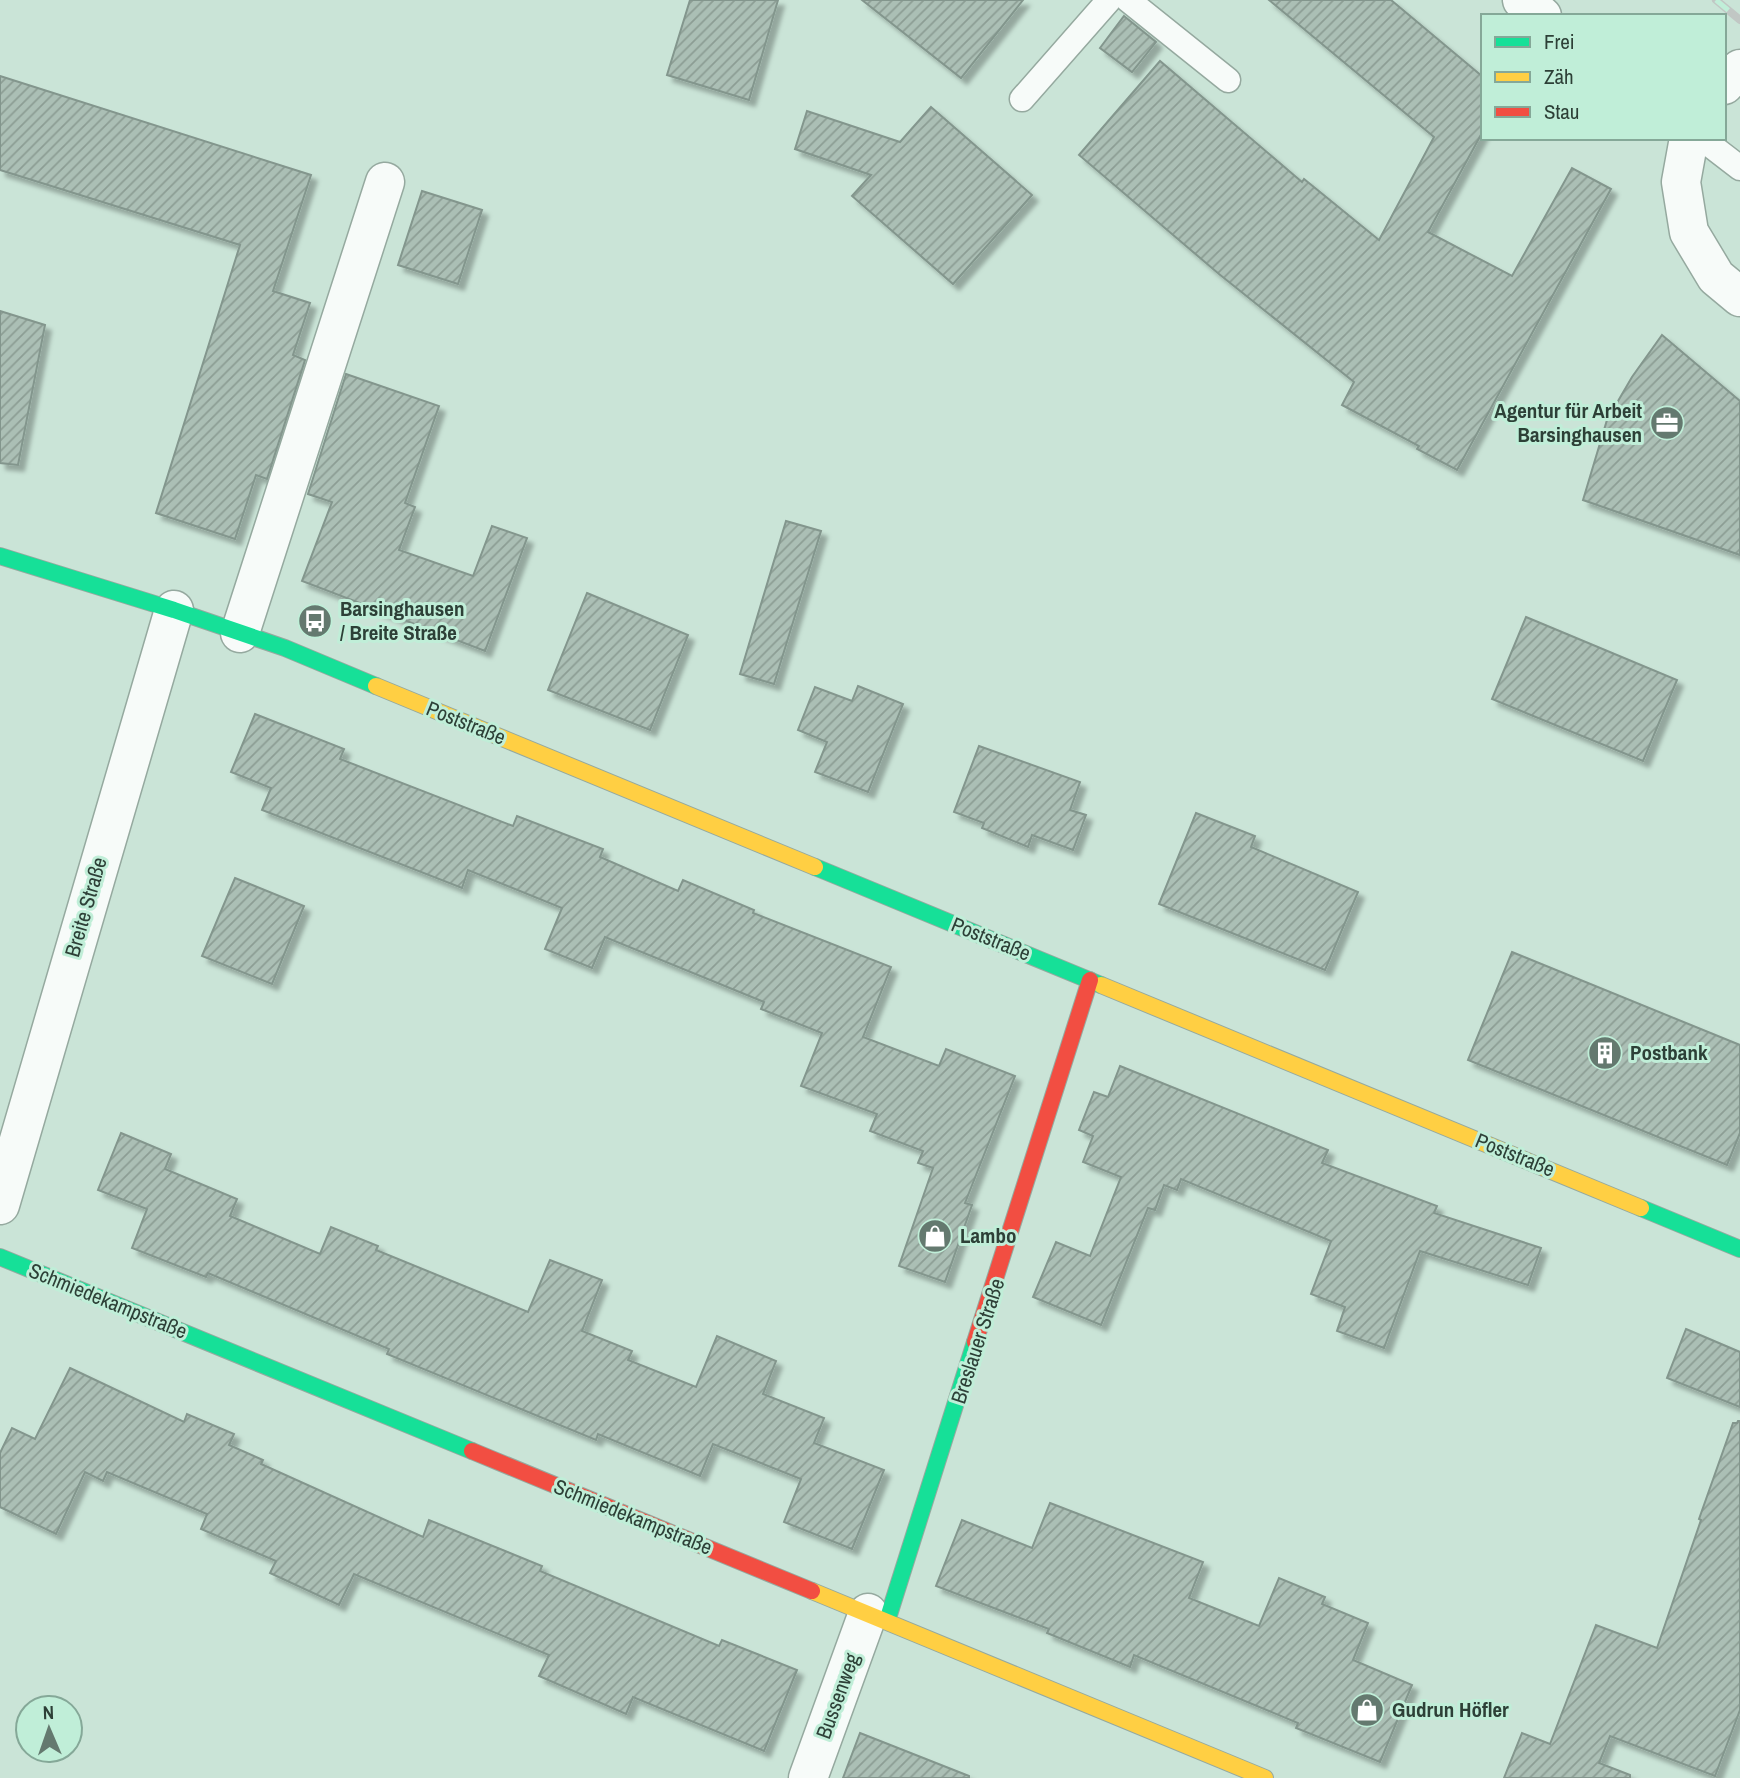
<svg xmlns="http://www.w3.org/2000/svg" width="1740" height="1778" font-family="'Archivo Narrow',sans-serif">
  <defs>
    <pattern id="building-hatch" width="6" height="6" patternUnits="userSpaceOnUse" patternTransform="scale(1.75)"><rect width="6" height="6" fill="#abbfb5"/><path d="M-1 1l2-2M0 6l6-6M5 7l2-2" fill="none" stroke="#8c9d94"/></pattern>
    <filter id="shadow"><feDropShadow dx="6" dy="6" stdDeviation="2" flood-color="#0004"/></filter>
  </defs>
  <rect width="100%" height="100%" fill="#cae4d7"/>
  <!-- building -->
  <g fill="url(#building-hatch)" stroke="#83968d" stroke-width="2" filter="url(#shadow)">
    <polygon points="690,0 778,0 749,100 667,75"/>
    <polygon points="862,0 1023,0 961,78"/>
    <polygon points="1269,0 1391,0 1483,77 1483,131 1428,232 1512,276 1572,168 1611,189 1457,470 1417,449 1419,446 1342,405 1354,382 1219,274 1079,155 1160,61 1302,182 1304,179 1379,240 1434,137"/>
    <polygon points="1124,16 1156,42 1132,72 1100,48"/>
    <polygon points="0,76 311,175 273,291 310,303 293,355 305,360 267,479 256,475 235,539 156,513 240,245 0,170"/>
    <polygon points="931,107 1032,195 953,284 852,196 871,175 795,149 807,111 900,142"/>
    <polygon points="422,191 482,210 458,284 398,265"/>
    <polygon points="0,311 45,325 18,465 0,463"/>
    <polygon points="1662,335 1740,401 1740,555 1583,500 1607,420 1632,377"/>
    <polygon points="346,374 439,406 405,503 415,507 399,550 473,576 492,526 527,538 485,651 302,581 332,502 308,494"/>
    <polygon points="786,521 821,531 774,684 740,674"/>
    <polygon points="587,593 688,635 650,730 548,690"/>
    <polygon points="1526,617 1677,680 1643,761 1492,699"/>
    <polygon points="858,686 903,704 868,792 815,772 827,742 798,730 815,687 852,701"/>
    <polygon points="255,714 344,749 340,759 513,826 517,816 603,849 600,857 678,891 683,880 754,910 753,913 891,967 863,1037 939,1066 946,1049 1015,1076 965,1203 972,1205 945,1282 899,1266 933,1168 918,1163 923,1151 870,1131 877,1114 801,1086 822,1033 761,1009 764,1002 605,937 592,968 545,949 562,908 468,870 462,888 262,810 271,788 231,772"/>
    <polygon points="979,746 1080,782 1070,810 1086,815 1073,850 1032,835 1028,847 982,828 984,823 954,812"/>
    <polygon points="1196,813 1255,836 1251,847 1358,892 1325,970 1159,904"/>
    <polygon points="235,878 304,906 272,984 202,956"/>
    <polygon points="1512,952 1740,1045 1740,1133 1727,1165 1468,1060"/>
    <polygon points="1120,1066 1328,1150 1322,1163 1437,1206 1434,1213 1541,1248 1528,1285 1420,1251 1384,1348 1337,1331 1345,1307 1311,1294 1331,1241 1181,1179 1177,1190 1164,1185 1155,1210 1148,1208 1101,1325 1033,1297 1056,1242 1090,1256 1121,1177 1083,1162 1093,1136 1079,1130 1094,1092 1108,1097"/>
    <polygon points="121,1133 171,1154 165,1169 237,1199 230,1216 320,1254 331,1227 378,1246 376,1250 528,1312 550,1260 602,1280 582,1331 632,1351 628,1360 696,1387 717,1336 776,1361 763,1394 824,1418 814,1443 884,1470 852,1549 784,1522 801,1479 713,1444 700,1476 598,1434 596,1440 387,1354 389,1349 208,1273 206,1277 132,1248 147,1209 98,1190"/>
    <polygon points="1686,1329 1740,1352 1740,1407 1667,1378"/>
    <polygon points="70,1368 184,1422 187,1414 234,1434 229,1445 263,1460 261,1464 423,1537 429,1520 542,1566 540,1571 719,1646 722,1640 797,1670 764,1751 633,1697 626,1714 539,1676 549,1655 354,1574 339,1605 270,1573 276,1561 201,1529 207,1514 107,1472 103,1481 85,1472 56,1534 0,1507 0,1453 12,1428 35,1439"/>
    <polygon points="1738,1421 1740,1421 1740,1710 1715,1776 1610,1736 1599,1763 1630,1775 1630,1778 1504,1778 1522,1733 1550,1744 1596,1625 1657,1648 1701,1520 1699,1519 1733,1423 1737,1423"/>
    <polygon points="1050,1503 1203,1562 1189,1598 1259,1626 1279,1578 1325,1597 1322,1604 1368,1623 1353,1660 1412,1685 1380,1762 1296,1728 1298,1723 1134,1655 1130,1667 1047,1633 1049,1629 936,1586 962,1520 1032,1548"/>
    <polygon points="860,1733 969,1776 969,1778 843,1778"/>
  </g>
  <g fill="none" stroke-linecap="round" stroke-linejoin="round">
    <!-- lane casing -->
    <g stroke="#95a99f" stroke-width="27">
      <g id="lane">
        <polyline points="1128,0 1228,80"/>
        <polyline points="1022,99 1109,0"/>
        <polyline points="1701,138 1740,168"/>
      </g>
    </g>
    <!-- street casing -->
    <g stroke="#95a99f" stroke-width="41">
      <g id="street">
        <polyline points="1522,0 1542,16"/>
        <polyline points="1724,85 1740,69"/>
        <polyline points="1689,138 1681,182 1689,232 1716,277 1740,297"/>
        <polyline points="240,633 385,182"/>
        <polyline points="0,1205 174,610"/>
        <polyline points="808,1778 868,1613"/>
      </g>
    </g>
    <!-- fast casing -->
    <g stroke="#95a99f" stroke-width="18">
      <g id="fast">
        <polyline points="0,556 174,610 285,648 376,686"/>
        <polyline points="815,867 1101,985"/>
        <polyline points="1641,1208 1740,1249"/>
        <polyline points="0,1257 472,1451"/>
        <polyline points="887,1621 975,1342"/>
      </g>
    </g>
    <!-- slow casing -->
    <g stroke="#95a99f" stroke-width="18">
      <g id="slow">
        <polyline points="376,686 815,867"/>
        <polyline points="1101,985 1641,1208"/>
        <polyline points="812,1591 1265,1778"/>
      </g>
    </g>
    <!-- jam casing -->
    <g stroke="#95a99f" stroke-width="18">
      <g id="jam">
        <polyline points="975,1342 1090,980"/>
        <polyline points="472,1451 812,1591"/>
      </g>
    </g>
    <!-- lane -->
    <use href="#lane" stroke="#f7fbf9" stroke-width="24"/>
    <!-- street -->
    <use href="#street" stroke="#f7fbf9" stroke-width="38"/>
    <!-- fast -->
    <use href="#fast" stroke="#16e098" stroke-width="16"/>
    <!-- slow -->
    <use href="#slow" stroke="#ffcf43" stroke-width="16"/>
    <!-- jam -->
    <use href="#jam" stroke="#f24e42" stroke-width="16"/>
    <!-- rail casing -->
    <g stroke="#c1c7c4" stroke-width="8">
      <polyline id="rail" points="1716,0 1740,20"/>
    </g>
    <!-- rail -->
    <use href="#rail" stroke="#c0eed8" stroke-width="5" stroke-dasharray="16" stroke-linecap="butt"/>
  </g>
  <!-- icons -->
  <defs>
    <g id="office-disc" transform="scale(1.75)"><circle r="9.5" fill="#64796f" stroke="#c0eed8"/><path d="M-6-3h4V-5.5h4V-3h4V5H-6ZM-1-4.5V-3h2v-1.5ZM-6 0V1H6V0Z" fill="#fff"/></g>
    <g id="bus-disc" transform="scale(1.75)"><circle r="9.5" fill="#64796f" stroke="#c0eed8"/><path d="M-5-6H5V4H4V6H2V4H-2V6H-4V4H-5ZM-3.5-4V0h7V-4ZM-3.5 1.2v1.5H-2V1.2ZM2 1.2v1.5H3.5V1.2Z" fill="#fff"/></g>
    <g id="building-disc" transform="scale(1.75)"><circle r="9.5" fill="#64796f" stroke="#c0eed8"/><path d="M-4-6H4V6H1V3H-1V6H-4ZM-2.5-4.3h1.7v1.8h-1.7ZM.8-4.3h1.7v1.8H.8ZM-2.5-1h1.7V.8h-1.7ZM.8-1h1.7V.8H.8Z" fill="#fff"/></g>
    <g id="shop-disc" transform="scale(1.75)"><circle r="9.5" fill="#64796f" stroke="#c0eed8"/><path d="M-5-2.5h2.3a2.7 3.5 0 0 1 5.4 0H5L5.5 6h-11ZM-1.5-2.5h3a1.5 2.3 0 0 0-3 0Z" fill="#fff"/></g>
  </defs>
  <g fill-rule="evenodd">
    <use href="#office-disc" x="1667" y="423"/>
    <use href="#bus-disc" x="315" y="621"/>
    <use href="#building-disc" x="1605" y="1053"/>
    <use href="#shop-disc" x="935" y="1236"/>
    <use href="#shop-disc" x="1367" y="1710"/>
  </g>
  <g text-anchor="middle" stroke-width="6" stroke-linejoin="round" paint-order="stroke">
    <!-- poi labels -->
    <g font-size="21" font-weight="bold" fill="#2d4037" stroke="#c0eed8" text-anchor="start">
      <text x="1642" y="418" text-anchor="end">Agentur für Arbeit<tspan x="1642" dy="24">Barsinghausen</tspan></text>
      <text x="340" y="616">Barsinghausen<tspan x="340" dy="24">/ Breite Straße</tspan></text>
      <text x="1630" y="1060">Postbank</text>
      <text x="960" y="1243">Lambo</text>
      <text x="1392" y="1717">Gudrun Höfler</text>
    </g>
    <!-- street labels -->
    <g font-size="21" fill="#2d4037" stroke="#c0eed8">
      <text transform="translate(466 723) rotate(22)" y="7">Poststraße</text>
      <text transform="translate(86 907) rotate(-74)" y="7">Breite Straße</text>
      <text transform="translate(991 939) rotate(22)" y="7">Poststraße</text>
      <text transform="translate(1515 1155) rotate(22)" y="7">Poststraße</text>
      <text transform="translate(108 1301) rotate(22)" y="7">Schmiedekampstraße</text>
      <text transform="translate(978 1341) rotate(-72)" y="7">Breslauer Straße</text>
      <text transform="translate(633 1517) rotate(22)" y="7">Schmiedekampstraße</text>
      <text transform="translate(838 1696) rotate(-70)" y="7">Bussenweg</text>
    </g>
  </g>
  <!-- legend -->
  <rect x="1481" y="14" width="245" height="126" fill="#c0eed8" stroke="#85a898" stroke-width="2"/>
  <rect x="1495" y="37" width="35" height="10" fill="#16e098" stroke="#85a898" stroke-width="2"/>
  <text x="1544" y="49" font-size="21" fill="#2d4037">Frei</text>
  <rect x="1495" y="72" width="35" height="10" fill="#ffcf43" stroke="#85a898" stroke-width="2"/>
  <text x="1544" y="84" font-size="21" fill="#2d4037">Zäh</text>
  <rect x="1495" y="107" width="35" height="10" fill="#f24e42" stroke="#85a898" stroke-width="2"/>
  <text x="1544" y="119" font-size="21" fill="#2d4037">Stau</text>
  <!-- north arrow -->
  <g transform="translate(49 1729) rotate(358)"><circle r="33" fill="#c0eed8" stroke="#85a898" stroke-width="2"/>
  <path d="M0-5L12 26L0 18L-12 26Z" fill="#64796f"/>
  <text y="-10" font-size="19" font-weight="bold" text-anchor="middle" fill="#2d4037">N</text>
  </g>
</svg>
